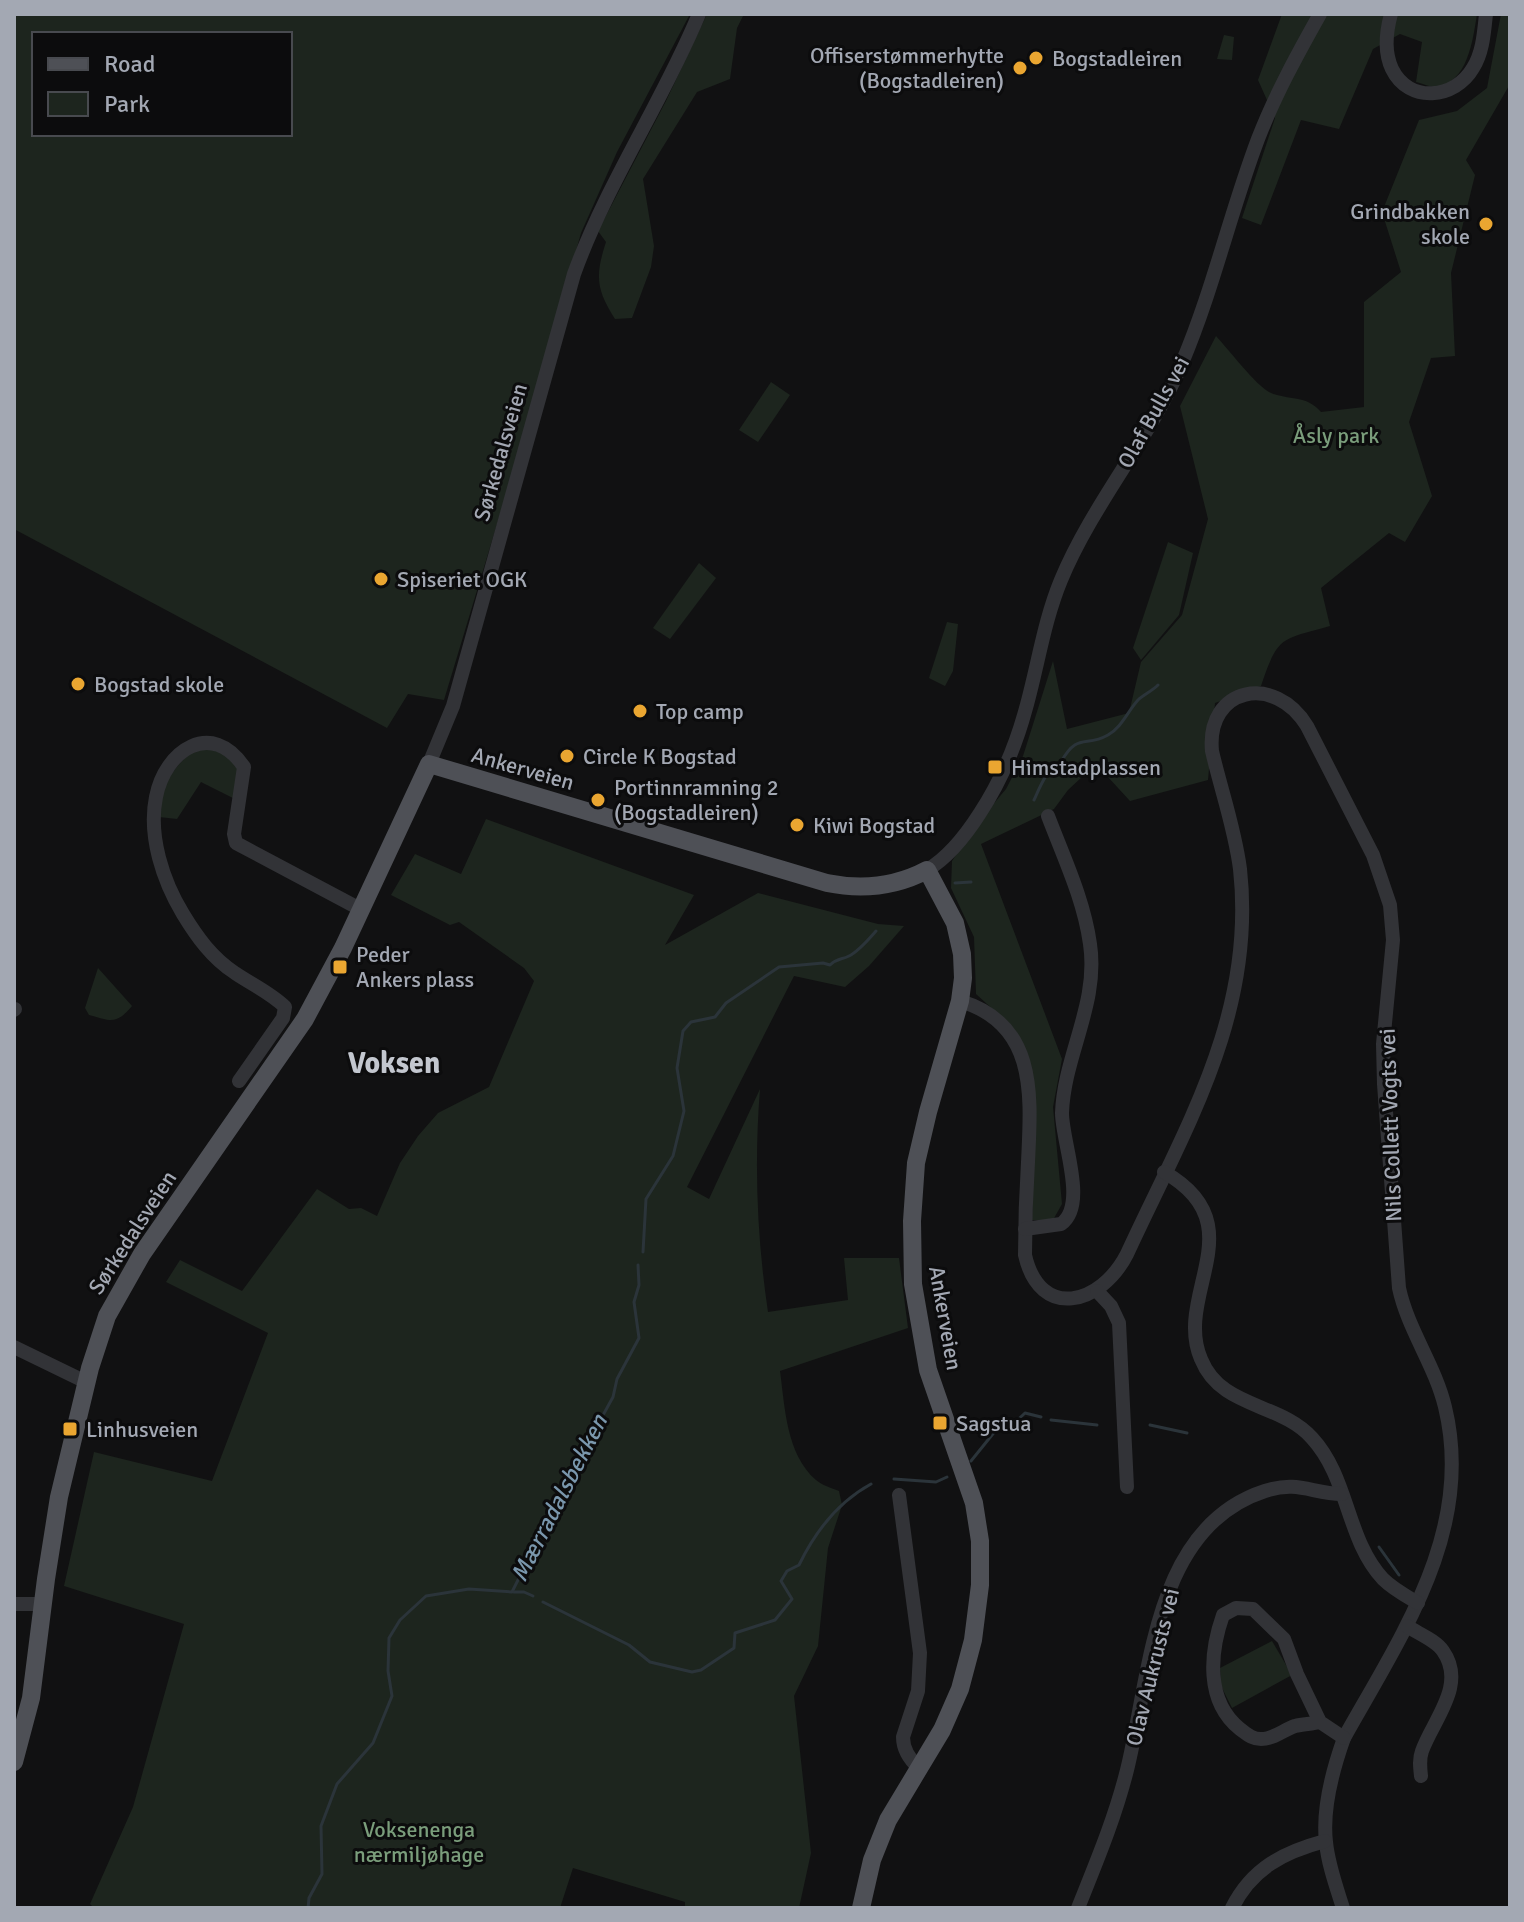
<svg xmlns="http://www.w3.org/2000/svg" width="1524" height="1922" font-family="Signika,sans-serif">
  <rect width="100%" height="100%" fill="#111112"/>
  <!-- green -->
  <g fill="#1d251e" fill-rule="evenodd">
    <path d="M14,14H690L617,152L581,233L538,388L444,700L408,694L387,728L14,529ZM34,34H290V134H34Z"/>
    <path d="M707,14H744L737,28L730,79L697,92L643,179L654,246L651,267L632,318L615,319C596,289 595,276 606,242L598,231L666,101Z"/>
    <path d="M1282,14H1477C1473,39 1468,84 1435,87C1430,87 1421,83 1416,82L1422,42L1400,34L1373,49L1339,129L1301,120L1261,225L1242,218L1275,118L1258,80Z"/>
    <path d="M1501,14H1510V84L1466,160L1475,175L1451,273L1455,356L1431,358L1409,422L1432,496L1405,542L1389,533L1321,588L1330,626C1281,640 1278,635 1261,686L1215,703L1208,780L1130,801L1096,764L1068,790L1054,809L981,844L1062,1059L1053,1107L1062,1204L1053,1220H1032L1035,1105L1009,1024L976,994L974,937L951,888L952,861L975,826L1006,789L1023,756L1053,661L1067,729L1129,713L1141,662L1182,615L1208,519L1180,406L1216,336C1228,349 1256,385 1269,392C1288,401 1306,394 1321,412L1364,407V302L1401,272L1382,212L1419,120L1457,111L1487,88Z"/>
    <polygon points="1224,35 1234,37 1232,60 1217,59"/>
    <polygon points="771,382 790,395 758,442 739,430"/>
    <polygon points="1168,542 1193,553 1179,615 1141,660 1133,648"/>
    <polygon points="699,563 716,578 670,639 653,628"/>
    <polygon points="947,622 958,624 953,671 945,686 929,678"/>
    <path d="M199,746L232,756L239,769L235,799L201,782L177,819L159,817C161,783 173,767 199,746Z"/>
    <path d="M486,819L694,895L665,945L758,893L878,924L904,926L869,966L845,987L794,976L687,1187L709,1199L760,1089C754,1164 757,1238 768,1312L848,1300L844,1258H899L908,1328L780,1371C785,1407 786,1454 816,1480C822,1485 831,1488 839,1491L842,1505L828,1548L818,1646L794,1696L811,1853L799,1908H685V1902L573,1868L560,1908H94L90,1904L133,1807L184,1624L64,1586L94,1452L212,1481L268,1333L166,1282L180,1260L242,1291L317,1189L349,1209L361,1208L377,1216L400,1163L418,1136L438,1113L489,1087L534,981L524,968L459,922L450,925L391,895L415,854L461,874Z"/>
    <path d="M98,968L132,1006C116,1025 111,1021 89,1015L85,1008Z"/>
    <polygon points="1272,1641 1292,1675 1232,1708 1221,1686 1220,1668"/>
  </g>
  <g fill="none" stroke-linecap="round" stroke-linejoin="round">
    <!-- stream -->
    <g stroke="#2b343a" stroke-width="3">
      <path d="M1034,800C1040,787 1047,768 1061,762C1078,732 1085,748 1108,735C1121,728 1128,711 1138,700C1143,695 1152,691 1158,685"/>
      <polyline points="955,883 971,882"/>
      <path d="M643,1252L646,1199L673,1156L684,1111L677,1068L683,1031L691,1022L715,1017L726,1003L779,967L823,963L830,965C837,958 841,960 849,956C859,951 868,940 876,931"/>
      <polyline points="1051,1420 1097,1425"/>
      <polyline points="1150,1425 1187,1433"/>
      <polyline points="971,1461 996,1430 1009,1428 1025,1413 1041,1417"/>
      <polyline points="894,1479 936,1482 947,1477"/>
      <polyline points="1379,1547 1399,1575"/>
      <polyline points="514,1592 524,1592 533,1596"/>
      <path d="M543,1602L629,1645L650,1662L692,1672L701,1670L734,1648L735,1633L775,1620L792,1599L781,1581L787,1571L799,1565C815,1532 838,1502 871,1484"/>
      <polyline points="308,1908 309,1898 322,1874 321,1826 337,1784 373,1743 392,1696 388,1671 389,1638 400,1620 426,1596 469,1589 512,1592 574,1468 613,1397 617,1379 639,1338 634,1302 639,1285 638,1265"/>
    </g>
    <!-- minor -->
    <g stroke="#323337" stroke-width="14">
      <path d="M1391,14C1386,32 1384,52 1392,69C1409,104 1455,99 1473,68C1483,52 1484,32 1486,14"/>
      <path d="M429,764L453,706L574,274C607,183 662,103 699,14"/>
      <path d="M927,870C949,857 966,835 980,813C1001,781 1016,745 1026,708C1038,665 1044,621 1061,580C1093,503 1150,439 1182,363C1213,290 1230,213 1258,139C1275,95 1297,55 1320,14"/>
      <path d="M960,1001C1038,1024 1031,1097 1028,1162C1026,1193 1025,1224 1025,1255C1040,1321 1101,1305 1127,1254C1185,1128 1256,1014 1240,869C1235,829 1221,790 1212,751C1206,687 1275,673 1307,726L1373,855L1390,905L1393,940L1383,1044L1384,1084L1399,1288C1408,1330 1435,1365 1445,1407C1475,1530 1401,1636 1344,1738C1333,1769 1322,1808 1326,1842C1328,1864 1336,1886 1343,1908"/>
      <polyline points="14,1010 15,1009"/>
      <path d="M239,1081L283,1018L285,1007C271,993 251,984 235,973C212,958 197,937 183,914C163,881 148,836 156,797C165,750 212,719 244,767L234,834L236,843L362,910"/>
      <path d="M1164,1172C1257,1225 1173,1294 1201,1359C1221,1409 1280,1402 1312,1438C1349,1478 1346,1539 1383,1579C1393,1589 1406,1596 1418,1603"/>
      <path d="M1025,1229L1061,1224C1088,1205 1062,1142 1062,1113C1064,1055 1099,1004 1090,944C1084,900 1064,858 1048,816"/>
      <polyline points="1097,1291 1111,1306 1119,1323 1127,1487"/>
      <polyline points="14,1347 86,1382"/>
      <path d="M899,1495L920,1653L918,1691L903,1737C903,1750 909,1759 919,1768"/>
      <polyline points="14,1604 43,1604"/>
      <path d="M1407,1626C1417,1633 1436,1640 1443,1651C1467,1685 1433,1720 1422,1751C1419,1759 1420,1767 1421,1776"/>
      <path d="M1320,1722L1297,1674L1284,1639L1253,1609L1236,1608L1223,1615C1210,1652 1205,1701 1240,1729C1247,1734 1252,1739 1261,1739C1274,1739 1283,1730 1295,1726C1303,1724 1312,1724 1320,1722L1344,1738"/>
      <path d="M1078,1908C1096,1863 1115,1818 1127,1770C1151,1673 1153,1527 1265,1491C1299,1480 1312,1494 1342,1494"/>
      <path d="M1232,1908C1252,1868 1284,1852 1325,1841"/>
    </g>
    <!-- major -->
    <path stroke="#4e5056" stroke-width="18" d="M14,1762L31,1698L46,1579L59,1497L90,1368L107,1316L142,1254L305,1019L343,948L429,764L827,883C862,890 895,887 927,870L955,923L962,954L963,978L960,1001L928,1112L916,1163L912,1221L913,1284L928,1370L974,1503L980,1541V1585L973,1640L960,1689L942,1730L888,1820L872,1860L861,1908"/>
  </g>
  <!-- markers -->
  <g fill="#eaa631" stroke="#0c0c0d" stroke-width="3">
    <circle cx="1036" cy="58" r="8"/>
    <circle cx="1020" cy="68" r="8"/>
    <circle cx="1486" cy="224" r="8"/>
    <circle cx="381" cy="579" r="8"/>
    <circle cx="78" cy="684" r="8"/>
    <circle cx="640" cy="711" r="8"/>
    <circle cx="567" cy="756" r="8"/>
    <rect x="987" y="759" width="16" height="16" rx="4"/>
    <circle cx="598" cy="800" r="8"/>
    <circle cx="797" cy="825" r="8"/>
    <rect x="332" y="959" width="16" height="16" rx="4"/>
    <rect x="932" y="1415" width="16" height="16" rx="4"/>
    <rect x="62" y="1421" width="16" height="16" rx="4"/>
  </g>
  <g text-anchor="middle" stroke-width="6" stroke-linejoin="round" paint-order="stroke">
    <!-- poi labels -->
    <g font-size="22" fill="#a3a8b3" stroke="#0c0c0d" text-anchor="start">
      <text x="1004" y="63" text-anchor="end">Offiserstømmerhytte<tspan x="1004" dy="25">(Bogstadleiren)</tspan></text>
      <text x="1052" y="66">Bogstadleiren</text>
      <text x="1470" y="219" text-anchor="end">Grindbakken<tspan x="1470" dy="25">skole</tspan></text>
      <text x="397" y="587">Spiseriet OGK</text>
      <text x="94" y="692">Bogstad skole</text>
      <text x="656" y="719">Top camp</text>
      <text x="583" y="764">Circle K Bogstad</text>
      <text x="1011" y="775">Himstadplassen</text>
      <text x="614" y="795">Portinnramning 2<tspan x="614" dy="25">(Bogstadleiren)</tspan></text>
      <text x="813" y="833">Kiwi Bogstad</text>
      <text x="356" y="962">Peder<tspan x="356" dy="25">Ankers plass</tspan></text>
      <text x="956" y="1431">Sagstua</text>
      <text x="86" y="1437">Linhusveien</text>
    </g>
    <!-- street labels -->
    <g font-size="22" fill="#a3a8b3" stroke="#0c0c0d">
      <text transform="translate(1153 412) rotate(-61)" y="8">Olaf Bulls vei</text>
      <text transform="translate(500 452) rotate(-74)" y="8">Sørkedalsveien</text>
      <text transform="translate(523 768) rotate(16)" y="8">Ankerveien</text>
      <text transform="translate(1390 1125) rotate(-92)" y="8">Nils Collett Vogts vei</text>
      <text transform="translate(132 1232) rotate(-57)" y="8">Sørkedalsveien</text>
      <text transform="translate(946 1318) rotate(80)" y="8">Ankerveien</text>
      <text transform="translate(1152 1667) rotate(-76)" y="8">Olav Aukrusts vei</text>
    </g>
    <!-- park labels -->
    <g font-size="22" fill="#7a9d7b" stroke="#0c0c0d">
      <text x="1336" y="443">Åsly park</text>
      <text x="419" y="1837">Voksenenga<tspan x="419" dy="25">nærmiljøhage</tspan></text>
    </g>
    <!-- water labels -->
    <g font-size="24" font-style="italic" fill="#7a97ad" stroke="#0c0c0d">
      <text transform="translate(559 1498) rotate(-63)" y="8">Mærradalsbekken</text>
    </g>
    <!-- district labels -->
    <g font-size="30" font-weight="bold" fill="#c3c7cf" stroke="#0c0c0d">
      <text x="394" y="1073">Voksen</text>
    </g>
  </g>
  <!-- border -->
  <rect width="1524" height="1922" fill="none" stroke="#a3a8b3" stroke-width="32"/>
  <!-- legend -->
  <rect x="32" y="32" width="260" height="104" fill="#0c0c0d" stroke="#484a4f" stroke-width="2"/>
  <rect x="48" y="58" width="40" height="12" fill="#4e5056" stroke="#484a4f" stroke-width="2"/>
  <text x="104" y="72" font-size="24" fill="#a3a8b3">Road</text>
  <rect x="48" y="92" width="40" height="24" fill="#1d251e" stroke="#484a4f" stroke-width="2"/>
  <text x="104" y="112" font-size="24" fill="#a3a8b3">Park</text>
</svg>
